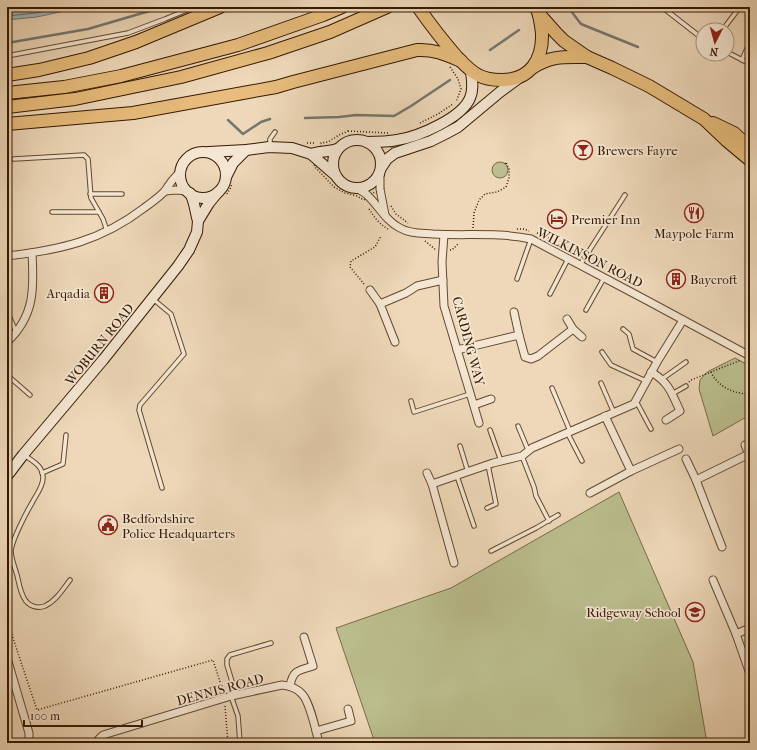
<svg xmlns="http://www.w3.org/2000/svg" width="757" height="750" font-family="'IM FELL French Canon',serif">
  <rect width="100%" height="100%" fill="#eed8b9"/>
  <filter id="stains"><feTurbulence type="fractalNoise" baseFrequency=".005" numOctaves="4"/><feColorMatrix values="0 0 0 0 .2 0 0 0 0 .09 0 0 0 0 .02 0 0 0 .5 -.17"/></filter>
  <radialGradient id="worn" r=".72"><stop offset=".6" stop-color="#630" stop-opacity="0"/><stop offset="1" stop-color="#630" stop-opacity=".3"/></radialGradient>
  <!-- green -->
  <g fill="#bbbe8e" stroke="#786b47">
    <circle cx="500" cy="170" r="8"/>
    <polygon points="735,358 750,366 750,415 713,436 699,389 700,380 705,374 709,371"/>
    <polygon points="619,492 693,662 707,743 375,743 336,628 451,588"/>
  </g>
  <!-- water -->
  <polygon fill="#9fb7bb" stroke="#747770" points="7,7 82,7 37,17 7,20"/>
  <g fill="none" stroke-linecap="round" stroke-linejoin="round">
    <!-- shore -->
    <polyline stroke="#6a685e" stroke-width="1" points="7,16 36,13 64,7"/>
    <!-- stream -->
    <g stroke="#747770" stroke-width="2.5">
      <polyline points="568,7 581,24 638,47"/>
      <polyline points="7,43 88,29 163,7"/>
      <polyline points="490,50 519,30"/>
      <polyline points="305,118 339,117 356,115 394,116 411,106 450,80"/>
      <polyline points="228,120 243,134 261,122 270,119"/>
    </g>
    <!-- service casing -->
    <g stroke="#62482e" stroke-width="5.5">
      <g id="service">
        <polyline points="662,7 703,39"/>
        <polyline points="723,30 727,24 740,7"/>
        <polyline points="727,52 750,64"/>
        <polyline points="7,56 128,33 165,19 194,7"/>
        <polyline points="742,60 748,46 750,43"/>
        <polyline points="270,145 270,139 275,132"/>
        <polyline points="14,159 84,155 88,159 91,198 103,219 107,231"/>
        <polyline points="90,194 122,194"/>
        <polyline points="52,212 99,212"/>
        <polyline points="580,265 625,195"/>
        <polyline points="517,279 531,239"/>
        <polyline points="550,294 568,259"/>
        <polyline points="153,299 171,314 184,354 140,405 139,410 162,488"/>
        <polyline points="586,310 604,278"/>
        <polyline points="7,311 16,332"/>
        <polyline points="623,329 629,334 633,349 657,362"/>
        <polyline points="602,352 611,365 646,381"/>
        <polyline points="7,375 30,395"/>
        <polyline points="662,379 686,362"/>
        <polyline points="601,383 614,413"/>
        <polyline points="552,388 570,431"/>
        <polyline points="672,394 686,386"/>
        <polyline points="411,401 414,412 470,394"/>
        <polyline points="636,401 651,429"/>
        <polyline points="518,426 528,450"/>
        <polyline points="490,430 501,461"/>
        <polyline points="567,432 582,461"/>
        <polyline points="460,446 468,472"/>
        <path d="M24,455C33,461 43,466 43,478C43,487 36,495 32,503C26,513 12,540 11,551C11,558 15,568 17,575C19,583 20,591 24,598C28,606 37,609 45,606C56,601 63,589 70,580"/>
        <polyline points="522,456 534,487 536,496 549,521"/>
        <polyline points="42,473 63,464 66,435"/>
        <polyline points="457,476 474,526"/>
        <polyline points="487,508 496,504 488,465"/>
        <polyline points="491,551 536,528 558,515"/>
        <polyline points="236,695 227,665 227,659 230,655 271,643"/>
        <polyline points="231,696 238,716 240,743"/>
      </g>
    </g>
    <!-- minor casing -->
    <g stroke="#62482e" stroke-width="9">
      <g id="minor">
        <polyline points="380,171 380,189 385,215"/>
        <path d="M358,189C362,191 367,194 370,198C379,207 387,222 400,228C410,234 422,233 433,234C465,236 499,232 531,239L648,301L750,356"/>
        <polyline points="165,191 176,190 187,191"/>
        <polyline points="444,235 442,262 444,306 479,423"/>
        <path d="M7,256C60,250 101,241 144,208C151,203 158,198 164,192C166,190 167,187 169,185C172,180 177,175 181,171"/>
        <polyline points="370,290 380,304"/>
        <polyline points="514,312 519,335"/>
        <polyline points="567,319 573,329"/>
        <path d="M7,342C35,316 34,288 32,253"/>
        <polyline points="395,342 380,304 406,293 417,286 443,280"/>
        <polyline points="457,350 519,335 525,357 531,359 538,356 573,329 582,337"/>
        <path d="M651,372C669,382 672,394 680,411L666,420"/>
        <polyline points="474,405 491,399"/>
        <polyline points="745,445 750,457"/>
        <polyline points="686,459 696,480 722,547"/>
        <polyline points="631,471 679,449"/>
        <polyline points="427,473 432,484"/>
        <polyline points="696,480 749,454"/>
        <polyline points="590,493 631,471 605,416"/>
        <polyline points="454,563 432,484 493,463 522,456 532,448 634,404 657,362 683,320"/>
        <polyline points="713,580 736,634 750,628"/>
        <polyline points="736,634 750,674"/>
        <polyline points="7,658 29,733 29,739 26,743"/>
        <path d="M290,686C293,669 299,671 313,666L304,637"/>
        <polyline points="316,731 351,721 348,709"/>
        <path d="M95,743L103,735L231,696L282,685C290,686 297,688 302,694C310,702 316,731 319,743"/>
      </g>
    </g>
    <!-- secondary casing -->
    <g stroke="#341800" stroke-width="12">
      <g id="secondary">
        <circle cx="357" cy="164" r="24"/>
        <path d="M367,142C377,142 387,142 397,140C418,137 462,118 470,98C474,89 472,80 471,71"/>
        <polyline points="209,152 246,150 269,147 292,148 311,154 334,174"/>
        <circle cx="203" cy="175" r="23"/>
        <path d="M311,154C320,151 328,152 337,149"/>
        <polyline points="381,168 387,159 395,153 431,141 445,134 458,127 500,92 519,78"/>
        <polyline points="226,177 233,163 246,150"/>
        <path d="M190,193C195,202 195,212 198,221"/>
        <polyline points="7,476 23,455 103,360 178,266 189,250 197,232 198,221 209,203 218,192"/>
      </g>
    </g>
    <!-- trunk casing -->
    <g stroke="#341800" stroke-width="14">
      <g id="trunk">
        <path d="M418,7C430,24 443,41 457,57C464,64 470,71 478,75C485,79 494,80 502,80C530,80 543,60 542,33C541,24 540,15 536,7"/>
        <polyline points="540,15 556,33 564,41 587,57 612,68 649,86 704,119 726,140 750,160"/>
        <path d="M532,68C552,55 565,57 587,57"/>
        <polyline points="7,75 39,70 89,58 136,42 220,7"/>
        <polyline points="7,93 64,87 121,76 238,45 323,15 342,7"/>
        <polyline points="7,107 75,99 181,77 268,53 330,32 387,7"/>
        <polyline points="713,123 734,133 750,148"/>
        <path d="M7,124L133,113L276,87L293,82L417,50C434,49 447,55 461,61"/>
      </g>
    </g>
    <!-- path -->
    <g stroke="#341800" stroke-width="1.5" stroke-dasharray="1 2" stroke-linecap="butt">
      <polyline points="450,67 458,79 461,89 456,102"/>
      <polyline points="420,123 438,114 453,104"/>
      <path d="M348,131L388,133L390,145L397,157C385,165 381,176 384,190L372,193L364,200L357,196L345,193L334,187L314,166L320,156L321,143L328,142L339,135Z"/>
      <polyline points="307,143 315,143"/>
      <polyline points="227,194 231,187 232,183"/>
      <polyline points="391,206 396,214 408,223"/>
      <path d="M369,209C374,217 379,224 388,229"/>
      <polyline points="473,228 474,213 479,200 485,194 497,192 506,187 509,178 509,169 506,162 505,164"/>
      <polyline points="517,229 524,229 529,231"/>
      <polyline points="537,233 543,235 579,255"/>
      <polyline points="425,241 436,250"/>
      <polyline points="450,250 452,250 459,243"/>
      <polyline points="364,284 350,267 351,261 375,247 381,236"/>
      <path d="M711,372C718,387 734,394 750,394"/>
      <polyline points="689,382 691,380 741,360"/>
      <polyline points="7,620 37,710 213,660 223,691"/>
      <polyline points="225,706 228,743"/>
    </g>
    <!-- service -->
    <use href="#service" stroke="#f4e6d2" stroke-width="3.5"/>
    <!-- minor -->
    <use href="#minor" stroke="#f4e6d2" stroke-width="7"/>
    <!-- secondary -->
    <use href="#secondary" stroke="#f4e6d2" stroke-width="10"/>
    <!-- trunk -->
    <use href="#trunk" stroke="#e7bc7c" stroke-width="12"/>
  </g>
  <!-- icons -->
  <defs>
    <g id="bar-ring" transform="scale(1)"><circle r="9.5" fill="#f4e6d2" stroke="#8f2418" stroke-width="1.5"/><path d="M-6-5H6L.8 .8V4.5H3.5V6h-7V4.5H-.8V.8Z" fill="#8f2418"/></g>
    <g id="restaurant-ring" transform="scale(1)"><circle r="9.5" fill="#f4e6d2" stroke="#8f2418" stroke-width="1.5"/><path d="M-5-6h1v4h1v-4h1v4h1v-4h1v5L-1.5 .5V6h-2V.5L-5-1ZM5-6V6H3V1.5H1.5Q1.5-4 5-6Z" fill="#8f2418"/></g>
    <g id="hotel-ring" transform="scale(1)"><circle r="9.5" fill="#f4e6d2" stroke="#8f2418" stroke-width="1.5"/><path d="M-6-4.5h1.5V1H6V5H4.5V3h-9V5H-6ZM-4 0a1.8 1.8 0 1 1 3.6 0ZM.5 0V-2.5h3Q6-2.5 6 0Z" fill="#8f2418"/></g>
    <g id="building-ring" transform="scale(1)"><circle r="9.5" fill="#f4e6d2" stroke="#8f2418" stroke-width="1.5"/><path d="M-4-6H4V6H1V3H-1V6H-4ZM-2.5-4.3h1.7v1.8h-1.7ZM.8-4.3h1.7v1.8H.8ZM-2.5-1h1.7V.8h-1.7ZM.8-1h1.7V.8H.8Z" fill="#8f2418"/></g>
    <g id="civic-ring" transform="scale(1)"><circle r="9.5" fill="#f4e6d2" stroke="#8f2418" stroke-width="1.5"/><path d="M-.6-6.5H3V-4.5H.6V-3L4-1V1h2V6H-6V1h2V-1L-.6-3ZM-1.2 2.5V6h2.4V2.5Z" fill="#8f2418"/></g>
    <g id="school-ring" transform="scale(1)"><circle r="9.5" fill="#f4e6d2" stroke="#8f2418" stroke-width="1.5"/><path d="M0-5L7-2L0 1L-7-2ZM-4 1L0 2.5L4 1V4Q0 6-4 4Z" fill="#8f2418"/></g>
  </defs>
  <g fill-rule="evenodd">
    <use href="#bar-ring" x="583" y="150"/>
    <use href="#restaurant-ring" x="694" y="213"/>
    <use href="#hotel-ring" x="557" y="219"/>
    <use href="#building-ring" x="676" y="279"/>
    <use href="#building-ring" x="104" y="293"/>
    <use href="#civic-ring" x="108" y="525"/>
    <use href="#school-ring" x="695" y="612"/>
  </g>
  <g text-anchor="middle" stroke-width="3.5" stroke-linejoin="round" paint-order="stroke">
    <!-- poi labels -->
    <g font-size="13" fill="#341800" stroke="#f4e6d2" text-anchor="start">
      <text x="597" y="155">Brewers Fayre</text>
      <text x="571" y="224">Premier Inn</text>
      <text x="694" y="238" text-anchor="middle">Maypole Farm</text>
      <text x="690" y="284">Baycroft</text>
      <text x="90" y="298" text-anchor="end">Arqadia</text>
      <text x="122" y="523">Bedfordshire<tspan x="122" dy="15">Police Headquarters</tspan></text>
      <text x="681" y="617" text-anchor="end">Ridgeway School</text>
    </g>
    <!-- street labels -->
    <g font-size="13" fill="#341800" stroke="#f4e6d2">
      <text transform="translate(590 257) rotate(27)" y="5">WILKINSON ROAD</text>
      <text transform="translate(469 341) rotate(75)" y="5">CARDING WAY</text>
      <text transform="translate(99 344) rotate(-51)" y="5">WOBURN ROAD</text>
      <text transform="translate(220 689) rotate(-15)" y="5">DENNIS ROAD</text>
    </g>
  </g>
  <!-- margin -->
  <rect width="757" height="750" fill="none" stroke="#eed8b9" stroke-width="24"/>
  <rect x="8" y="8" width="741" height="734" fill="none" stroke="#341800" stroke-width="2"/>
  <rect x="12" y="12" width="733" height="726" fill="none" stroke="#341800"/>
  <!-- north arrow -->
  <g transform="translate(715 42) rotate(186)"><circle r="19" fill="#f4e6d2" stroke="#a7947e"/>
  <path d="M0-3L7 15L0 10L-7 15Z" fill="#8f2418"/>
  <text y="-6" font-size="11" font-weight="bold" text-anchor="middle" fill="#341800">N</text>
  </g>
  <!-- scale -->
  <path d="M24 720v6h118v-6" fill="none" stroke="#341800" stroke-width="2"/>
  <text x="30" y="720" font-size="12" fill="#341800" stroke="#f4e6d2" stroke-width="3" paint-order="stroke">100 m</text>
  <rect width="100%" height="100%" filter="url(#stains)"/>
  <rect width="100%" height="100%" fill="url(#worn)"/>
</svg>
